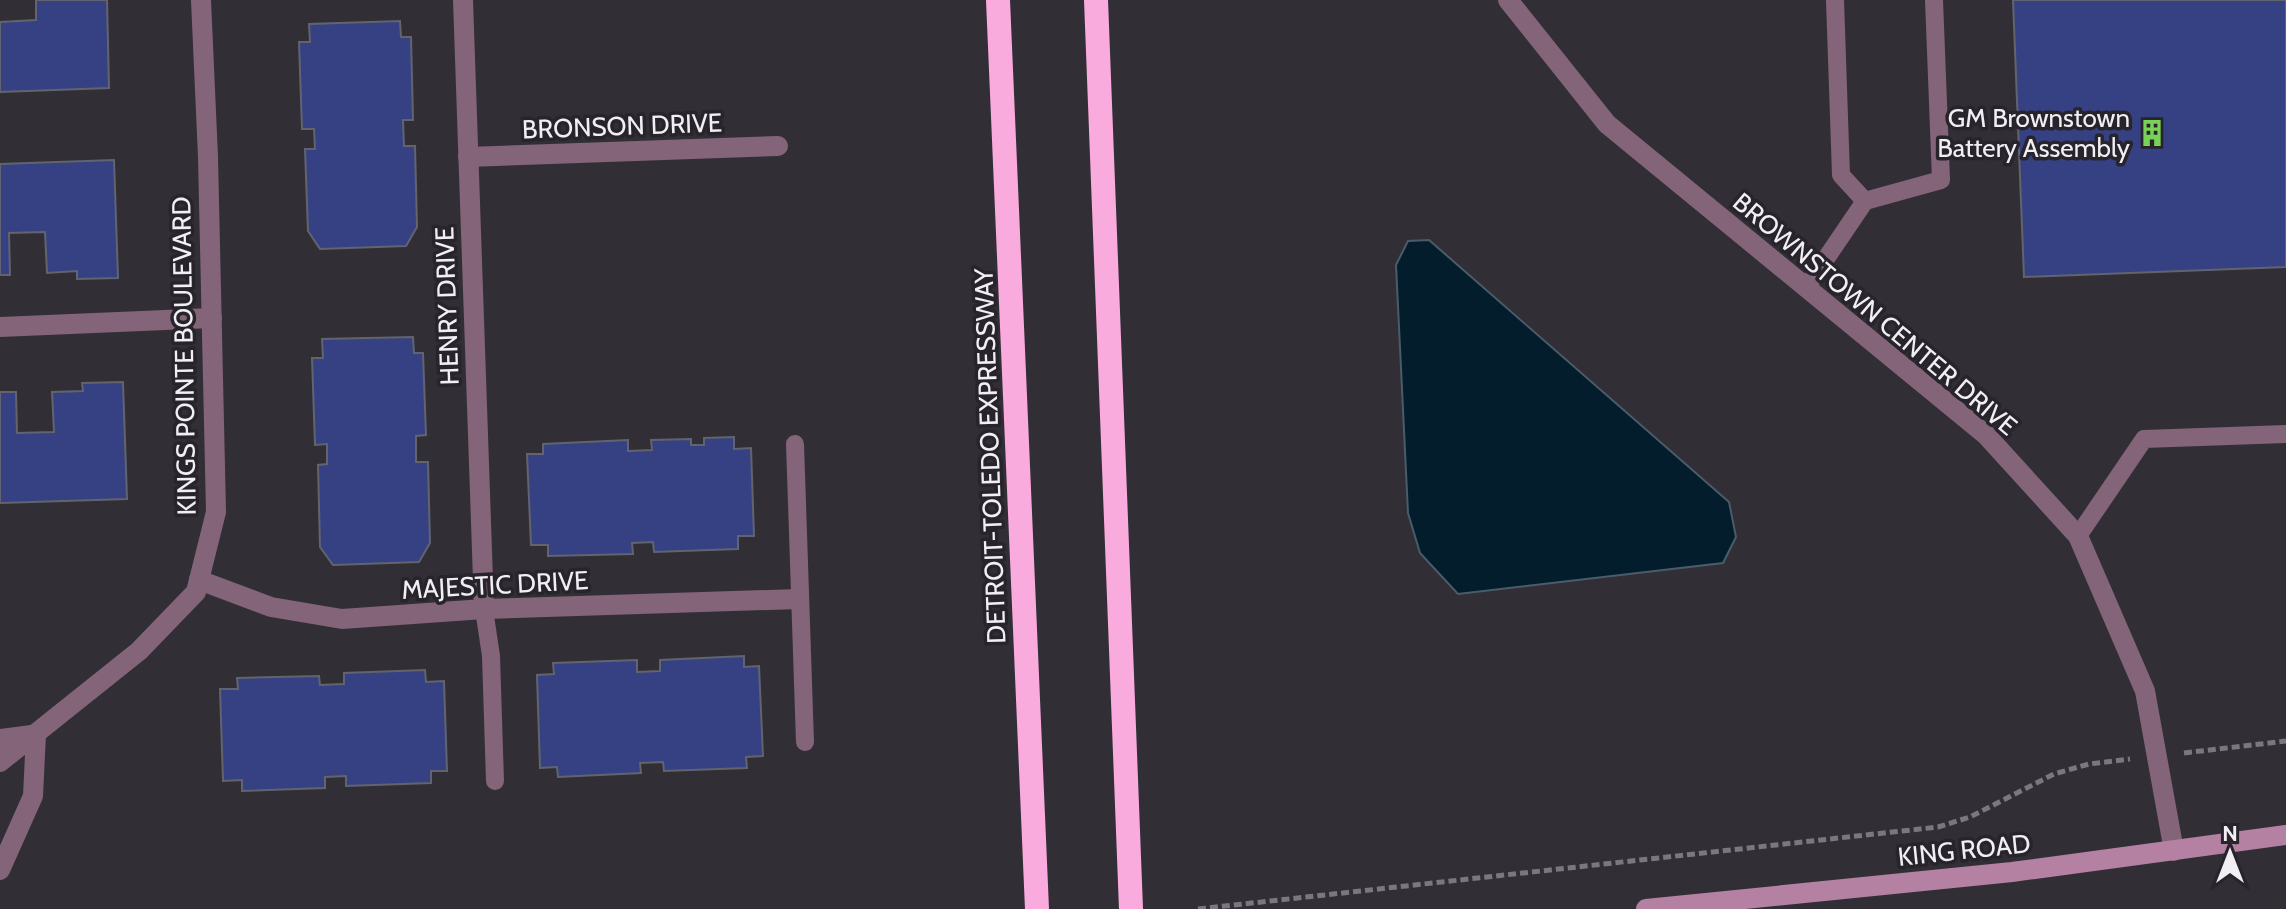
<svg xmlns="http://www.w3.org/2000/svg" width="2286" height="909" font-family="Cabin,sans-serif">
  <rect width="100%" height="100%" fill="#322e36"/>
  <!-- water -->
  <polygon fill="#031d2d" stroke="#4a5c69" stroke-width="2" points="1429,240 1729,502 1736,537 1723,563 1458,594 1420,553 1408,513 1396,265 1408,241"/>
  <!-- building -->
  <g fill="#364183" stroke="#61646e" stroke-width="2">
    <polygon points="36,0 107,0 109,88 0,92 0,22 36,20"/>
    <polygon points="2013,0 2286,0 2286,267 2024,277"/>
    <polygon points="400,21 401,37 411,37 413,120 403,120 404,146 415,146 417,227 406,246 320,249 308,231 305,149 315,149 314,129 302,129 299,42 310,42 309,24"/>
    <polygon points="114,160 118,278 77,279 77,271 47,273 45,232 9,233 10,275 0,275 0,164"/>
    <polygon points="413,337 414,353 423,353 426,435 416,436 416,462 428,462 430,543 419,562 333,565 320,547 318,465 327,464 327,444 315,445 312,358 323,358 322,339"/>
    <polygon points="123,382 127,499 0,503 0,392 16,392 17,433 54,432 52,392 83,391 82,383"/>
    <polygon points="734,437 734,449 751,448 754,536 738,536 738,549 654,552 653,542 632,543 633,554 548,556 548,545 531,545 527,454 543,454 543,444 628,440 628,451 652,450 651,440 691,439 691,445 704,445 704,438"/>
    <polygon points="744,656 744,667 759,666 763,756 746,757 747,768 664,771 663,762 640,763 641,773 558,777 557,767 540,768 537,675 554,674 553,663 637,660 637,672 660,671 660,660"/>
    <polygon points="425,670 426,682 444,681 447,771 431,771 431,783 346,786 346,776 325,777 325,788 242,791 242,780 223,781 220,689 238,689 237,678 319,676 320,685 344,684 344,673"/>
  </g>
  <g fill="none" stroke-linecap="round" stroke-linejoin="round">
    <!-- path -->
    <g stroke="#7a777e" stroke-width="5" stroke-dasharray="8 4" stroke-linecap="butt">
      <polyline points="2184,753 2286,741"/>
      <polyline points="1198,909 1938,827 1970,817 2054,774 2089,764 2130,759"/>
    </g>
    <!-- lane -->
    <g stroke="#846479" stroke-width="18">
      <polyline points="1835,0 1841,175 1865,201"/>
      <polyline points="1806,288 1865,201 1941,180 1934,0"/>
      <polyline points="795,444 805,742"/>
      <polyline points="2078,536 2144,439 2286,434"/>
      <polyline points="484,609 491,656 495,781"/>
    </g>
    <!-- street -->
    <g stroke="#846479" stroke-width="20">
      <polyline points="463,0 484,609"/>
      <polyline points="1508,0 1607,124 1986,435 2078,536 2145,691 2174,851"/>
      <polyline points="468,157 778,146"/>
      <polyline points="0,327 212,318"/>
      <polyline points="199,580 271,607 342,619 484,609 799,599"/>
      <polyline points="0,739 32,735"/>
      <polyline points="0,762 139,651 196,592 216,512 208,157 201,0"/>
      <polyline points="0,870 33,796 36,734"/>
    </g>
    <!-- secondary -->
    <polyline stroke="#b481a2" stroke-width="20" points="1646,909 2012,872 2286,835"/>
    <!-- highway -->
    <g stroke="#faabde" stroke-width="24">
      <polyline points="998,0 1037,909"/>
      <polyline points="1096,0 1131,909"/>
    </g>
  </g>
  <!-- icons -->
  <defs>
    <g id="building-bare" transform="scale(2.16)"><path d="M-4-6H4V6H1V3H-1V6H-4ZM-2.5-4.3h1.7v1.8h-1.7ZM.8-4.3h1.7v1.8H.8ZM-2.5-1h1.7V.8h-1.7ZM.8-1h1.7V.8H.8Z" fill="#79d157" stroke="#28242c" stroke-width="2.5" paint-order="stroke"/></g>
  </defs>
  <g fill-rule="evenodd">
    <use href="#building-bare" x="2152" y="133"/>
  </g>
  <g text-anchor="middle" stroke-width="7" stroke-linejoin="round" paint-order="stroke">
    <!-- poi labels -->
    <g font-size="26" fill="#f1eff4" stroke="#28242c" text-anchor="end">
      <text x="2130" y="127">GM Brownstown<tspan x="2130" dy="30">Battery Assembly</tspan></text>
    </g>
    <!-- street labels -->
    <g font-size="26" fill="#f1eff4" stroke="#28242c">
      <text transform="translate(622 126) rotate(-2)" y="9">BRONSON DRIVE</text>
      <text transform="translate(447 306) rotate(-92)" y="9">HENRY DRIVE</text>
      <text transform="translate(1875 314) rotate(40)" y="9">BROWNSTOWN CENTER DRIVE</text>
      <text transform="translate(184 356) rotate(-91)" y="9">KINGS POINTE BOULEVARD</text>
      <text transform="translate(990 456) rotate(-92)" y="9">DETROIT-TOLEDO EXPRESSWAY</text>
      <text transform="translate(495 585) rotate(-3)" y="9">MAJESTIC DRIVE</text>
      <text transform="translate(1964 850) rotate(-6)" y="9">KING ROAD</text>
    </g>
  </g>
  <!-- north arrow -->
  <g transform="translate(2230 853)" stroke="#28242c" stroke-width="6" paint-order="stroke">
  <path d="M0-6L14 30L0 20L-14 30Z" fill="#f1eff4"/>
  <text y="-12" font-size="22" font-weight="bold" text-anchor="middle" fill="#f1eff4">N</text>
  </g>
</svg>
